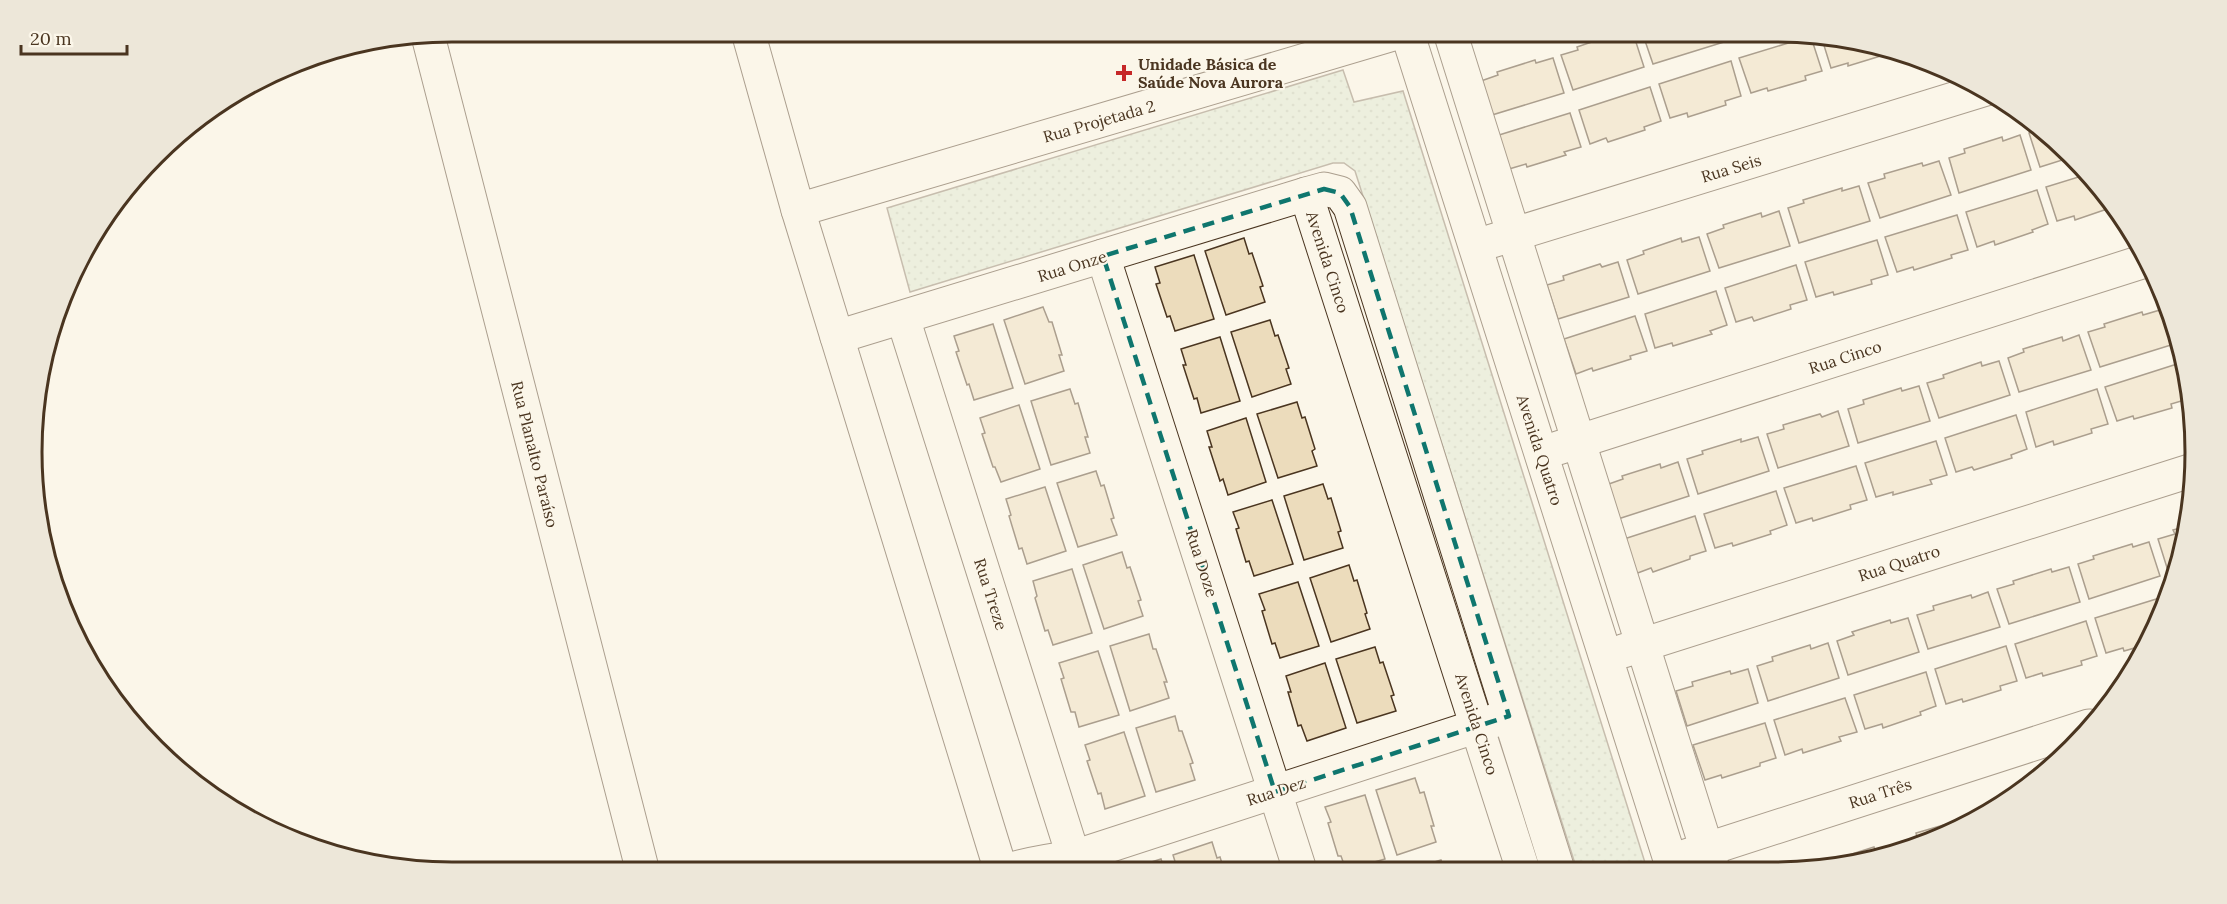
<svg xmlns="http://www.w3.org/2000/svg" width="2227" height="904" font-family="Lora,serif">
  <defs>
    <pattern id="grass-dots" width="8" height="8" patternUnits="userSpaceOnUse" patternTransform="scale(1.5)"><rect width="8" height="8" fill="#dce7d0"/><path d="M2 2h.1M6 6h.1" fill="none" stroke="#bec7b2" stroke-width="1.8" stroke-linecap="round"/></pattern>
  </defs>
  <rect width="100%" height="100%" fill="#fbf6e9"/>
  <!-- grass -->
  <polygon fill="url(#grass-dots)" stroke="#887966" stroke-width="1.5" points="1343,70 1354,102 1403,91 1647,869 1577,870 1355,171 1344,163 1333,163 910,292 887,208"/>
  <!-- building -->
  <g fill="#ecdcbc" stroke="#4a3520" stroke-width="1.5">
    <polygon points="1642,32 1721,32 1724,42 1653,64"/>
    <polygon points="1731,32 1757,32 1734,39"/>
    <polygon points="1633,33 1644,67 1573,90 1561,55 1578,50 1577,47 1615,34 1616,38"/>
    <polygon points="1808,37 1811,37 1822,71 1805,76 1806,80 1768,91 1767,88 1751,93 1739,58"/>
    <polygon points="1822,39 1888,50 1885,51 1887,54 1848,66 1848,63 1831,68"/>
    <polygon points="1553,58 1564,93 1492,115 1481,81 1498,75 1497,72 1535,60 1536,63"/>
    <polygon points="1731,61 1741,96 1725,101 1726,105 1688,117 1687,113 1670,118 1659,84"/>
    <polygon points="1650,87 1661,121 1644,127 1645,130 1608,142 1606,138 1590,144 1579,110"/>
    <polygon points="1570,113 1581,147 1564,152 1566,155 1527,167 1526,164 1509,169 1499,135"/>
    <polygon points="2042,128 2052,136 2072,157 2040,167 2029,133"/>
    <polygon points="2020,135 2031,170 1959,193 1949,158 1965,153 1964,149 2002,137 2003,141"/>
    <polygon points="1939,161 1951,195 1880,218 1868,183 1885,178 1884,174 1922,163 1923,166"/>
    <polygon points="2088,174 2108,196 2113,207 2075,220 2074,216 2057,221 2046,187"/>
    <polygon points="1859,186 1870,221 1799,243 1788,208 1804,203 1803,200 1842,188 1842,191"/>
    <polygon points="2037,190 2048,224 2032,230 2033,232 1995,245 1994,241 1977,247 1966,212"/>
    <polygon points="1779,211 1790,246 1719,268 1707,234 1724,228 1723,225 1761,213 1762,217"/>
    <polygon points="1957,215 1968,250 1951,255 1952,258 1914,270 1913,267 1897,272 1885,237"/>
    <polygon points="1699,237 1710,271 1638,294 1627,260 1644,254 1643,251 1681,238 1682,242"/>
    <polygon points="1244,238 1249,254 1252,253 1263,286 1260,287 1265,302 1226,315 1205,251"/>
    <polygon points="1877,240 1888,275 1871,280 1872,284 1834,295 1833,292 1816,297 1805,262"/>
    <polygon points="1194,255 1214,319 1175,331 1170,316 1167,317 1156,284 1160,283 1155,267"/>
    <polygon points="1618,262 1629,297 1558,319 1547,285 1564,280 1563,276 1600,264 1602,267"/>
    <polygon points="1796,265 1807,300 1790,305 1791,309 1754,321 1752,317 1736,322 1725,288"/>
    <polygon points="1716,291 1727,325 1710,331 1712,334 1673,346 1672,343 1655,348 1645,314"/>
    <polygon points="1043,307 1049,322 1052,322 1062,355 1059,355 1064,371 1025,384 1004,320"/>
    <polygon points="2160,310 2171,345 2100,367 2088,332 2105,327 2104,324 2142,312 2143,315"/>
    <polygon points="1635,316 1647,351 1630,356 1631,359 1593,371 1592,368 1576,374 1564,339"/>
    <polygon points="1270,320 1275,336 1278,335 1289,368 1286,369 1291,384 1252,397 1231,332"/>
    <polygon points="993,324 1013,388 974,400 969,384 967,385 956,352 959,351 954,336"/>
    <polygon points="2079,335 2091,370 2019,392 2008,358 2024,352 2023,349 2062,337 2063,341"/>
    <polygon points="1220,337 1240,401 1201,413 1197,398 1194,399 1183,365 1186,365 1181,349"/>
    <polygon points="1999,361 2010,395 1939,418 1927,383 1944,378 1943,375 1981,362 1982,366"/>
    <polygon points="2177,364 2188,399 2171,404 2172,408 2134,419 2133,416 2117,421 2105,387"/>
    <polygon points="1919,386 1930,421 1858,443 1848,409 1864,404 1863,400 1901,388 1902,391"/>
    <polygon points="1070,389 1075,404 1078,403 1088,437 1085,437 1090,453 1051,465 1031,401"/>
    <polygon points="2097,389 2108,424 2091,429 2092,433 2054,445 2053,441 2036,447 2026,412"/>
    <polygon points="1297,402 1302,418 1305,417 1315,449 1312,451 1317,466 1278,478 1257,414"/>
    <polygon points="1019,405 1040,469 1001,482 995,467 993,467 982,434 985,433 980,418"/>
    <polygon points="1838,411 1849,446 1778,468 1767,434 1784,429 1783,425 1820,414 1822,417"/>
    <polygon points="2016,415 2027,449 2011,455 2012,458 1974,470 1972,467 1956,472 1945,438"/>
    <polygon points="1246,418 1266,482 1228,495 1223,479 1220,481 1209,447 1212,447 1207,431"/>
    <polygon points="1758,437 1769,471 1698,494 1687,459 1703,454 1702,451 1741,439 1741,442"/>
    <polygon points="1936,441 1947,475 1930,480 1932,484 1893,495 1893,492 1876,497 1865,463"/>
    <polygon points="1678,462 1689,496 1618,519 1606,485 1623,479 1622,476 1660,464 1661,468"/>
    <polygon points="1856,466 1867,500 1850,505 1851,509 1813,521 1812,518 1796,523 1784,488"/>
    <polygon points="1096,471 1101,486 1104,485 1114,518 1111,519 1117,535 1078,547 1057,483"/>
    <polygon points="1323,484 1328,499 1331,498 1341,531 1338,532 1343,548 1304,560 1284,496"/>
    <polygon points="1045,487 1066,551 1027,564 1022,548 1019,549 1009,516 1011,515 1006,499"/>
    <polygon points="1776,491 1787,525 1770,531 1771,534 1733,546 1732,543 1715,548 1704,514"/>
    <polygon points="1272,500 1293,564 1254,576 1249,561 1246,562 1236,529 1239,528 1233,512"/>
    <polygon points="1695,516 1706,551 1690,556 1690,559 1653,572 1651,568 1635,574 1624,539"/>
    <polygon points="2187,526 2177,571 2169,574 2158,539 2175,534 2173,530"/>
    <polygon points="2149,542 2160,576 2089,599 2078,564 2094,559 2093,556 2132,544 2133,547"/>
    <polygon points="1122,552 1127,568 1130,567 1141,600 1138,601 1143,616 1104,629 1083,565"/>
    <polygon points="1349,565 1354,581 1357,580 1367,613 1365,614 1370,629 1331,642 1310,578"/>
    <polygon points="2069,567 2080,602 2009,624 1997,589 2014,584 2013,581 2051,569 2052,572"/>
    <polygon points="1072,569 1092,633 1053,645 1048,630 1045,631 1035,598 1037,596 1033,581"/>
    <polygon points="1298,582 1319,646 1280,658 1275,643 1272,644 1262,611 1265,610 1259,594"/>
    <polygon points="1988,592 2000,627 1928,649 1917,615 1934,610 1933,606 1971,595 1972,598"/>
    <polygon points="2166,596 2167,599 2145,645 2124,651 2123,648 2106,653 2095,618"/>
    <polygon points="1908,618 1919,652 1848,675 1837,641 1854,635 1852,632 1890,620 1891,623"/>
    <polygon points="2086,621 2097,656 2081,661 2082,665 2043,676 2042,673 2026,678 2015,644"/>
    <polygon points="1149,634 1153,649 1156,649 1167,682 1164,682 1169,698 1130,711 1110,646"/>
    <polygon points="1828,643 1839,678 1768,701 1757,666 1773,661 1772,657 1810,645 1811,649"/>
    <polygon points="2006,646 2017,681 2000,686 2001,690 1963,702 1962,699 1946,704 1935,669"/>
    <polygon points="1375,647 1380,663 1383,662 1394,695 1391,696 1396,711 1357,723 1336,659"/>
    <polygon points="1098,651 1119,715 1079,727 1075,712 1071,712 1061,679 1064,678 1059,663"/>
    <polygon points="1325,663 1346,728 1307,741 1301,725 1298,726 1288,692 1291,692 1286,676"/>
    <polygon points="1748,669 1758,703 1687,726 1676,691 1693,686 1692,682 1730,671 1731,674"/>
    <polygon points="1926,672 1936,706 1920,712 1921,715 1883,728 1882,724 1865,729 1854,695"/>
    <polygon points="1845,698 1857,732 1839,737 1841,741 1803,753 1802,749 1785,755 1774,720"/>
    <polygon points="1175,716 1179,731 1182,731 1193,763 1190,764 1195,780 1156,792 1136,728"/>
    <polygon points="1765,723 1776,758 1760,763 1760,766 1722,778 1721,775 1705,780 1693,745"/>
    <polygon points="1124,732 1145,796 1105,809 1101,793 1098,794 1087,761 1090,760 1085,745"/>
    <polygon points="1415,778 1420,793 1424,792 1434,826 1431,826 1436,842 1397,855 1376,790"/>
    <polygon points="1365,795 1385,859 1346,870 1341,856 1338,856 1328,823 1331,822 1325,807"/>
    <polygon points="1972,819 1972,821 1961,829 1902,847 1900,842 1917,837 1916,833 1954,822 1955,825"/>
    <polygon points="1212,842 1217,858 1220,857 1224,870 1178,871 1173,855"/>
    <polygon points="1891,845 1893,850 1830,869 1820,868 1836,862 1836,859 1874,847 1875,850"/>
    <polygon points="1161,859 1165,871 1123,871"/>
    <polygon points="1441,860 1445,870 1409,870"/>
  </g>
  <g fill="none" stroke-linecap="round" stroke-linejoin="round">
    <!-- minor casing -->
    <g stroke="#4a3520" stroke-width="35">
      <g id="minor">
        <polyline points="748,32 798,210 1001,871"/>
        <polyline points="1407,32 1673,869"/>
        <polyline points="1450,32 1713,869"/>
        <polyline points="428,36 643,872"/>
        <polyline points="1306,194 1523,870"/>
        <polyline points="798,210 1400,32"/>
        <polyline points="1492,241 1986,89"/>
        <polyline points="1103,256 1300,870"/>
        <polyline points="903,318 1078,871"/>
        <polyline points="837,337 1306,194 1324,189 1340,193 1350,207 1558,870"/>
        <polyline points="1558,448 2148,260"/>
        <polyline points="1623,651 2193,470"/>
        <polyline points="1686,856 2089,726"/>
        <path d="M1005,871C1026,864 1051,860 1074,857L1499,719"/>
      </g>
    </g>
    <!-- minor -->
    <use href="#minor" stroke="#fbf6e9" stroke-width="33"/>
  </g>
  <!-- marked area -->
  <path d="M0 0H2227V904H0ZM1324,189L1340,193L1350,207L1509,716L1275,792L1103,256Z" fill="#fbf6e9" fill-opacity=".55" fill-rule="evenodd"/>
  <path fill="none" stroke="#0f766e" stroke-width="4.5" stroke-dasharray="12 8" stroke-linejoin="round" d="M1324,189L1340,193L1350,207L1509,716L1275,792L1103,256Z"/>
  <!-- markers -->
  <path fill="#c62828" stroke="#fbf6e9" stroke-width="2" d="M1121 64h6v6h6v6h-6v6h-6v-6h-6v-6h6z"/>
  <g text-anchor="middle" stroke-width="4.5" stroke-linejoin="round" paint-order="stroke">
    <!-- poi labels -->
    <g font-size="16" font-weight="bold" fill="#4a3520" stroke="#fbf6e9" text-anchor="start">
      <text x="1138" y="70">Unidade Básica de<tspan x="1138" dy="18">Saúde Nova Aurora</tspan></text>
    </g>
    <!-- street labels -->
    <g font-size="16" fill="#4a3520" stroke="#fbf6e9">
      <text transform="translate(1099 121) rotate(-16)" y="6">Rua Projetada 2</text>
      <text transform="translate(1731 168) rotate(-17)" y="6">Rua Seis</text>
      <text transform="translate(1328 262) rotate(72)" y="6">Avenida Cinco</text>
      <text transform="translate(1072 266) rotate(-17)" y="6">Rua Onze</text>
      <text transform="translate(1845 357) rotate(-18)" y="6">Rua Cinco</text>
      <text transform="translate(1540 450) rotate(72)" y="6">Avenida Quatro</text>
      <text transform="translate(535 454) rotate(76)" y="6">Rua Planalto Paraíso</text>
      <text transform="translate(1202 563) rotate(72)" y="6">Rua Doze</text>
      <text transform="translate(1899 563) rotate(-18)" y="6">Rua Quatro</text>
      <text transform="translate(991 594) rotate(72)" y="6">Rua Treze</text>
      <text transform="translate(1477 724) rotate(72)" y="6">Avenida Cinco</text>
      <text transform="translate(1276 791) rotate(-18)" y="6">Rua Dez</text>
      <text transform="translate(1880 793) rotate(-18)" y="6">Rua Três</text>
    </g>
  </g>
  <!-- crop -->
  <path d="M0 0H2227V904H0ZM452 42H1775A410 410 0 0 1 2185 452V452A410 410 0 0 1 1775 862H452A410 410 0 0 1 42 452V452A410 410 0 0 1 452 42Z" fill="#ede7d9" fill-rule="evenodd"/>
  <path fill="none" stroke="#4a3520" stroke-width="3" d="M452 42H1775A410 410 0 0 1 2185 452V452A410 410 0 0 1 1775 862H452A410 410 0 0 1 42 452V452A410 410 0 0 1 452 42Z"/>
  <!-- scale -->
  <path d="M21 45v9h106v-9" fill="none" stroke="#4a3520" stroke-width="3"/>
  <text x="30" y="45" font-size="18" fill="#4a3520" stroke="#fbf6e9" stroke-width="4.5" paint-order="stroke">20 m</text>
</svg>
